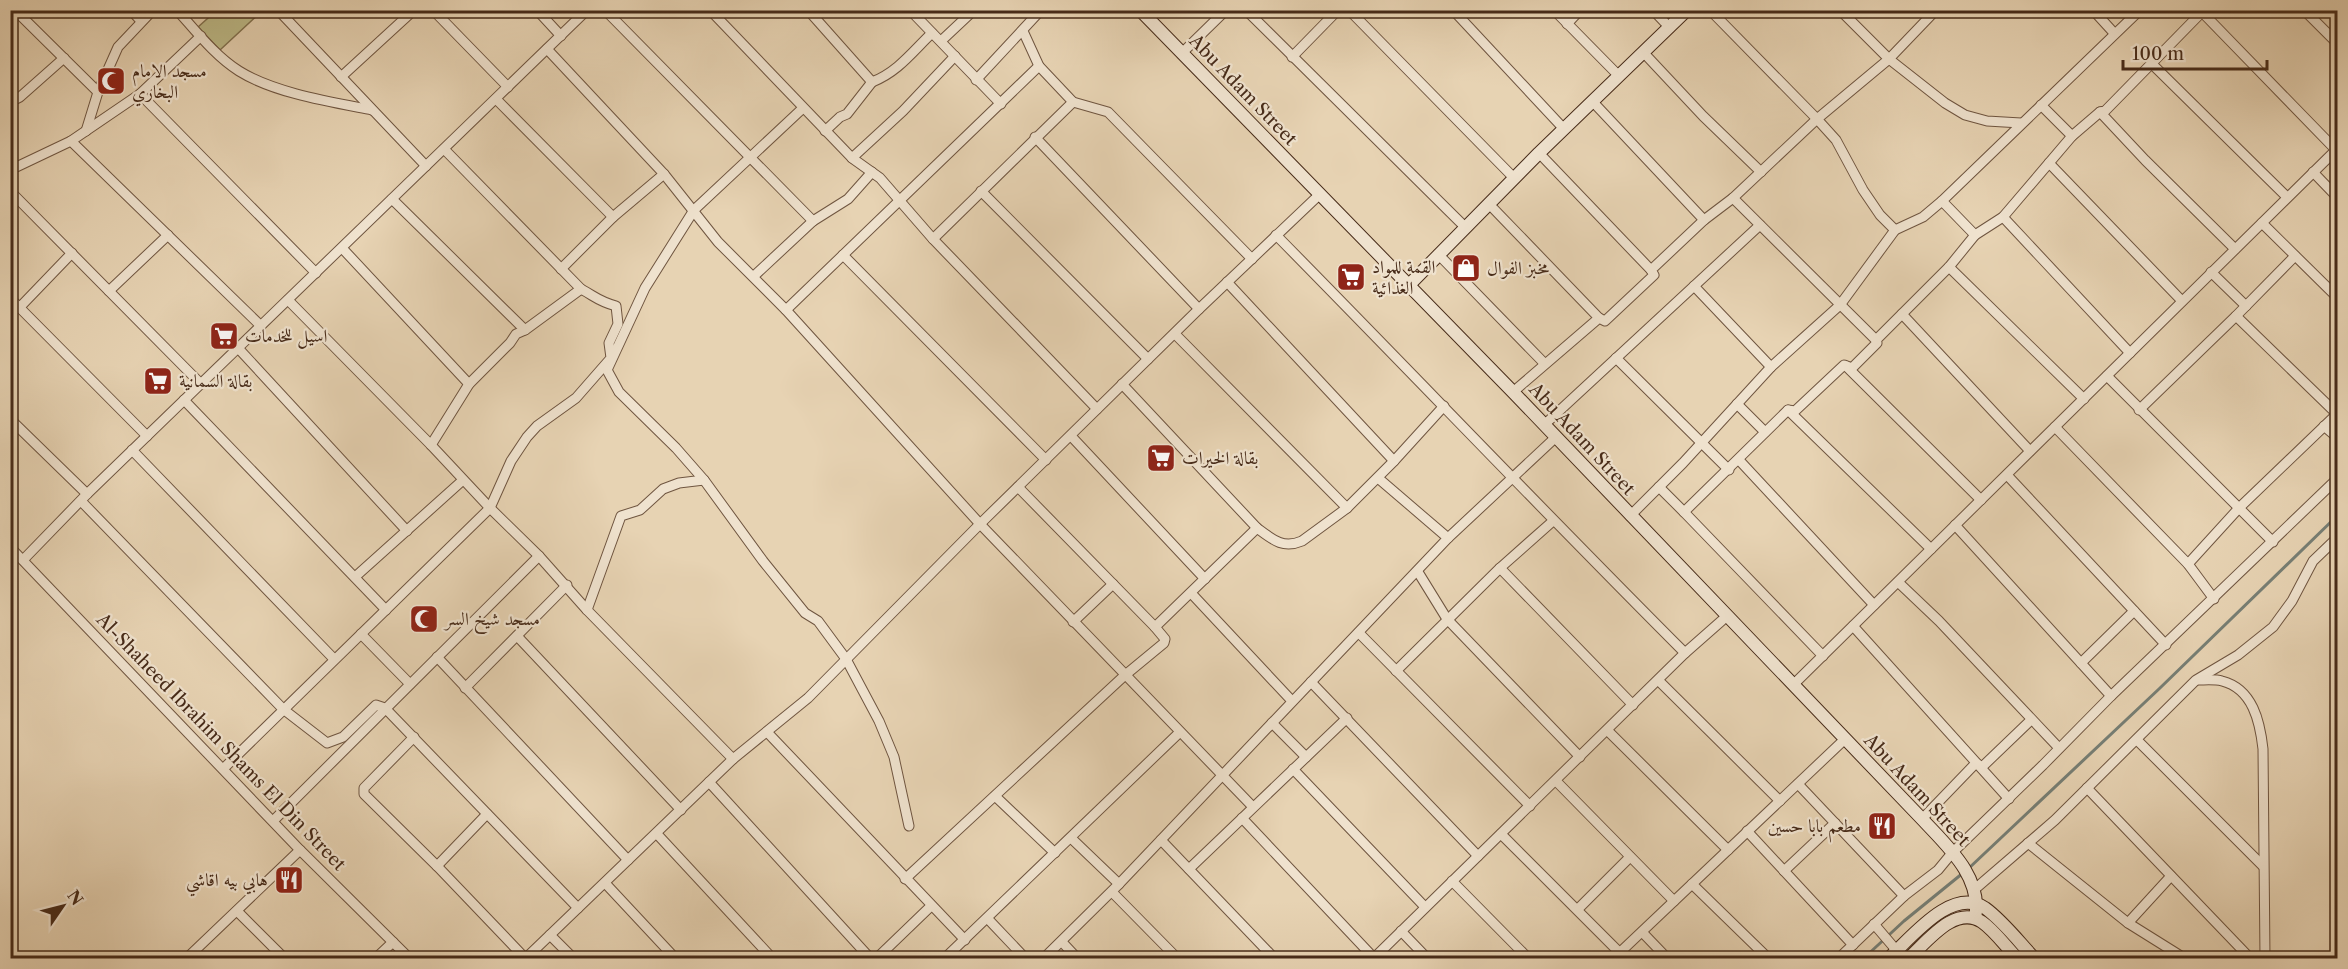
<svg xmlns="http://www.w3.org/2000/svg" width="2348" height="969" font-family="'Libre Caslon Text',Amiri,serif">
  <rect width="100%" height="100%" fill="#e7d3b3"/>
  <filter id="stains"><feTurbulence type="fractalNoise" baseFrequency=".00333" numOctaves="4"/><feColorMatrix values="0 0 0 0 .2 0 0 0 0 .09 0 0 0 0 .02 0 0 0 .5 -.17"/></filter>
  <radialGradient id="worn" r=".72"><stop offset=".6" stop-color="#630" stop-opacity="0"/><stop offset="1" stop-color="#630" stop-opacity=".3"/></radialGradient>
  <!-- green -->
  <polygon fill="#bdba88" stroke="#827250" stroke-width="1.5" points="216,11 262,11 220,50 198,27"/>
  <g fill="none" stroke-linecap="round" stroke-linejoin="round">
    <!-- stream -->
    <g stroke="#777f75" stroke-width="3">
      <polyline points="1968,869 2160,688 2338,515"/>
      <polyline points="1864,958 1904,921 1963,873"/>
    </g>
    <!-- street casing -->
    <g stroke="#6f5540" stroke-width="11">
      <g id="street">
        <polyline points="15,10 98,92"/>
        <polyline points="131,10 141,21"/>
        <path d="M177,10C196,31 215,56 239,71C274,93 331,102 372,110"/>
        <polyline points="278,10 426,166"/>
        <polyline points="433,10 508,87"/>
        <polyline points="537,10 561,36"/>
        <polyline points="605,10 813,221"/>
        <polyline points="710,10 852,158 880,178 933,239 1097,409"/>
        <polyline points="808,10 872,82 847,114 840,117 825,131"/>
        <polyline points="910,10 1001,104"/>
        <polyline points="1246,10 1465,227"/>
        <polyline points="1349,10 1514,178"/>
        <polyline points="1453,10 1564,129"/>
        <polyline points="1554,10 1619,76"/>
        <polyline points="1653,10 1670,28"/>
        <polyline points="1710,10 1817,119 1836,140 1863,190 1880,215 1895,230"/>
        <polyline points="1840,10 1889,59 1945,103 1965,115 1987,121 2021,123"/>
        <polyline points="2093,10 2114,33"/>
        <polyline points="2200,10 2336,150"/>
        <polyline points="2204,10 2105,111 2100,112 2145,160 2235,249"/>
        <polyline points="2304,10 2338,44"/>
        <polyline points="1567,24 1580,10"/>
        <polyline points="1023,31 1039,66 1073,102 1108,112 1252,259"/>
        <polyline points="941,41 974,10"/>
        <polyline points="547,49 664,174 718,242 786,310 980,524 1253,807"/>
        <polyline points="1643,52 1703,116 1761,172"/>
        <polyline points="1182,53 1226,10"/>
        <polyline points="1292,57 1338,10"/>
        <polyline points="2152,64 2287,197"/>
        <polyline points="341,77 414,10"/>
        <polyline points="976,80 1041,10"/>
        <path d="M872,82C898,72 913,51 932,33"/>
        <polyline points="140,94 316,273"/>
        <polyline points="496,99 613,217"/>
        <polyline points="10,102 20,97 64,58"/>
        <polyline points="1593,102 1704,220"/>
        <polyline points="2041,105 2072,136"/>
        <polyline points="803,108 694,210 645,288 607,370 619,392 676,448 704,480 763,561 805,613 818,621 846,659 879,721 894,757 909,826"/>
        <polyline points="86,131 98,92 118,47 153,10"/>
        <polyline points="1035,137 1199,309"/>
        <polyline points="71,141 140,94 201,36"/>
        <polyline points="1539,153 1651,270"/>
        <polyline points="852,158 903,111 955,56"/>
        <polyline points="2049,163 2182,301"/>
        <polyline points="10,170 71,141 261,326"/>
        <polyline points="2313,172 2338,198"/>
        <polyline points="10,191 201,384"/>
        <polyline points="981,191 1148,359"/>
        <polyline points="1733,198 1876,340"/>
        <polyline points="392,199 525,330"/>
        <polyline points="1942,201 1975,235"/>
        <polyline points="1489,204 1599,318"/>
        <polyline points="2003,217 2130,353"/>
        <polyline points="2262,223 2338,298"/>
        <path d="M1276,235C1413,374 1547,515 1685,653"/>
        <polyline points="933,239 1073,102"/>
        <polyline points="342,248 469,384"/>
        <polyline points="1438,254 1544,363"/>
        <polyline points="843,255 1046,460"/>
        <polyline points="1949,267 2084,399"/>
        <polyline points="561,269 613,217 664,174"/>
        <polyline points="2211,272 2246,306"/>
        <polyline points="754,276 813,221 848,199 872,172"/>
        <polyline points="1227,282 1394,461"/>
        <polyline points="1694,286 1771,367"/>
        <polyline points="109,291 168,235"/>
        <polyline points="10,298 147,436"/>
        <polyline points="288,300 431,445 490,508 539,556 587,610 733,759"/>
        <polyline points="20,307 72,253"/>
        <polyline points="786,310 1039,66"/>
        <polyline points="1902,314 2030,451"/>
        <polyline points="2236,316 2337,414"/>
        <polyline points="1175,334 1347,508"/>
        <polyline points="238,348 407,531"/>
        <polyline points="1616,358 1729,470"/>
        <polyline points="1846,366 1981,500"/>
        <polyline points="2107,376 2273,542"/>
        <polyline points="1122,384 1257,528"/>
        <polyline points="1513,392 1599,318 1605,321 1654,275 1651,270 1704,220 1733,198 1817,119 1889,59 1936,10"/>
        <polyline points="184,400 386,610"/>
        <polyline points="1737,404 1765,432"/>
        <polyline points="1788,410 1931,549"/>
        <polyline points="2139,410 2236,316 2295,256"/>
        <polyline points="10,419 87,494"/>
        <polyline points="1544,425 1760,225"/>
        <polyline points="2324,426 2338,438"/>
        <polyline points="2055,427 2188,564 2214,599"/>
        <polyline points="1071,436 1205,579"/>
        <polyline points="431,445 469,384 510,343 516,334 525,330 581,289"/>
        <polyline points="132,450 334,659"/>
        <polyline points="1739,460 1874,605"/>
        <polyline points="2007,475 2166,645"/>
        <polyline points="1378,478 1448,538"/>
        <polyline points="1018,487 1155,627"/>
        <polyline points="1659,487 1684,512 1788,410 1795,411 1844,365 1852,368 1877,343 1876,340 1949,267 1975,235 2003,217 2072,136 2100,112"/>
        <polyline points="81,501 283,709 327,743 343,737 376,705 385,708 578,908"/>
        <polyline points="1684,512 1823,656"/>
        <polyline points="1630,516 1683,463 1771,367 1840,305 1895,230 1923,217 1942,201 2140,10"/>
        <polyline points="1955,525 2111,696"/>
        <polyline points="10,547 300,850 409,958"/>
        <polyline points="23,560 87,494 587,10"/>
        <polyline points="2188,564 2239,508 2338,413"/>
        <polyline points="1500,568 1633,705"/>
        <polyline points="1418,572 1447,619 1580,757"/>
        <polyline points="355,577 463,480"/>
        <polyline points="1898,582 1939,621 2059,748"/>
        <polyline points="1191,593 1292,701"/>
        <polyline points="587,610 621,516 640,510 663,489 679,483 704,480"/>
        <polyline points="1073,622 1113,584"/>
        <polyline points="1853,626 2009,799"/>
        <polyline points="1359,633 1530,806"/>
        <polyline points="361,634 410,684"/>
        <polyline points="517,636 681,810"/>
        <polyline points="437,657 628,860"/>
        <polyline points="2081,663 2134,611"/>
        <polyline points="1396,671 1500,568 1553,521"/>
        <path d="M2198,680C2205,680 2215,679 2222,681C2253,689 2260,722 2263,749L2265,958"/>
        <polyline points="1659,681 1780,801"/>
        <polyline points="1311,682 1478,856"/>
        <polyline points="1794,684 2338,148"/>
        <polyline points="465,688 567,585"/>
        <polyline points="1272,723 1306,757"/>
        <polyline points="1608,731 1728,850"/>
        <polyline points="767,732 965,940"/>
        <polyline points="414,737 364,788 364,794 437,866 525,958"/>
        <polyline points="2137,740 2263,866"/>
        <path d="M224,768L490,508L511,461L527,437L537,426L576,398L611,358L609,343L618,324L616,306C598,301 596,297 581,289L444,149"/>
        <polyline points="1293,769 1425,907"/>
        <polyline points="1556,781 1674,901"/>
        <polyline points="709,782 870,958"/>
        <polyline points="1798,784 1904,896"/>
        <polyline points="2087,788 2249,957"/>
        <polyline points="995,796 1055,853"/>
        <polyline points="1242,818 1374,958 1685,653 1727,616"/>
        <polyline points="1922,819 1976,763 1982,767 2031,720"/>
        <polyline points="274,820 539,556"/>
        <polyline points="1747,831 1853,945"/>
        <polyline points="657,834 772,958"/>
        <polyline points="1501,834 1620,953"/>
        <polyline points="1071,838 1119,884"/>
        <polyline points="1161,840 1274,958"/>
        <polyline points="2028,843 2128,923 2184,958"/>
        <polyline points="437,866 487,814"/>
        <polyline points="1189,869 1347,718"/>
        <polyline points="1784,871 1835,823"/>
        <path d="M905,879L1124,676L1164,643L1165,639L1155,627L1257,528C1273,540 1283,549 1302,541L1347,508L1394,461L1444,406"/>
        <polyline points="1452,881 1528,958"/>
        <polyline points="605,883 675,958"/>
        <polyline points="1692,884 1768,958"/>
        <polyline points="1975,889 2055,820 2196,680 2238,655 2273,627 2292,601 2313,561 2338,537"/>
        <polyline points="1112,892 1177,958"/>
        <polyline points="1578,909 1630,857"/>
        <polyline points="237,911 284,958"/>
        <polyline points="988,919 1025,958"/>
        <polyline points="2128,923 2171,876"/>
        <polyline points="1874,924 1897,951"/>
        <polyline points="1401,931 1427,958"/>
        <polyline points="1642,932 1667,958"/>
        <polyline points="550,935 573,958"/>
        <polyline points="1062,942 1077,958"/>
        <polyline points="187,958 300,850"/>
        <polyline points="376,958 393,942"/>
        <polyline points="526,958 733,759 808,698 980,524 1199,309 1319,195"/>
        <polyline points="877,958 931,906"/>
        <polyline points="945,958 1180,732"/>
        <polyline points="1044,958 1119,884 1448,538 1556,437"/>
        <polyline points="1614,958 1845,739"/>
        <polyline points="1839,958 1904,896 1938,870 1952,853 2043,765 2111,696 2338,478"/>
      </g>
    </g>
    <!-- secondary casing -->
    <g stroke="#472b19" stroke-width="14">
      <g id="secondary">
        <path d="M1140,10L1513,392L1922,819C1947,846 1983,877 1975,918"/>
        <polyline points="1409,285 1539,153 1687,10"/>
        <path d="M1889,958C1912,937 1952,886 1985,908C2003,921 2019,942 2034,958"/>
        <path d="M1909,958C1927,942 1955,904 1982,922C1995,931 2006,947 2017,958"/>
      </g>
    </g>
    <!-- street -->
    <use href="#street" stroke="#efe2ce" stroke-width="9"/>
    <!-- secondary -->
    <use href="#secondary" stroke="#efe2ce" stroke-width="12"/>
  </g>
  <!-- icons -->
  <defs>
    <g id="mosque-square" transform="scale(1.5)"><rect x="-9" y="-9" width="18" height="18" rx="4" fill="#8f2418" stroke="#efe2ce"/><path d="M3.5-4.9A6 6 0 1 0 3.5 4.9A5 5 0 1 1 3.5-4.9Z" fill="#fff"/></g>
    <g id="shop-square" transform="scale(1.5)"><rect x="-9" y="-9" width="18" height="18" rx="4" fill="#8f2418" stroke="#efe2ce"/><path d="M-5-2.5h2.3a2.7 3.5 0 0 1 5.4 0H5L5.5 6h-11ZM-1.5-2.5h3a1.5 2.3 0 0 0-3 0Z" fill="#fff"/></g>
    <g id="supermarket-square" transform="scale(1.5)"><rect x="-9" y="-9" width="18" height="18" rx="4" fill="#8f2418" stroke="#efe2ce"/><path d="M-6-5.5h2.5l.6 2H6L4.5 2H-2.5L-4.4-4H-6ZM-1.5 3.2a1.3 1.3 0 1 0 .1 0ZM3 3.2a1.3 1.3 0 1 0 .1 0Z" fill="#fff"/></g>
    <g id="restaurant-square" transform="scale(1.5)"><rect x="-9" y="-9" width="18" height="18" rx="4" fill="#8f2418" stroke="#efe2ce"/><path d="M-5-6h1v4h1v-4h1v4h1v-4h1v5L-1.5 .5V6h-2V.5L-5-1ZM5-6V6H3V1.5H1.5Q1.5-4 5-6Z" fill="#fff"/></g>
  </defs>
  <g fill-rule="evenodd">
    <use href="#mosque-square" x="111" y="81"/>
    <use href="#shop-square" x="1466" y="268"/>
    <use href="#supermarket-square" x="1351" y="277"/>
    <use href="#supermarket-square" x="224" y="336"/>
    <use href="#supermarket-square" x="158" y="381"/>
    <use href="#supermarket-square" x="1161" y="458"/>
    <use href="#mosque-square" x="424" y="619"/>
    <use href="#restaurant-square" x="1882" y="826"/>
    <use href="#restaurant-square" x="289" y="880"/>
  </g>
  <g text-anchor="middle" stroke-width="4.5" stroke-linejoin="round" paint-order="stroke">
    <!-- poi labels -->
    <g font-size="18" fill="#472b19" stroke="#efe2ce" text-anchor="start">
      <text x="132" y="77">مسجد الامام<tspan x="132" dy="21">البخاري</tspan></text>
      <text x="1372" y="273">القمة للمواد<tspan x="1372" dy="21">الغذائية</tspan></text>
      <text x="1487" y="274">مخبز الفوال</text>
      <text x="245" y="342">اسيل للخدمات</text>
      <text x="179" y="387">بقالة السمانية</text>
      <text x="1182" y="464">بقالة الخيرات</text>
      <text x="445" y="625">مسجد شيخ السر</text>
      <text x="1861" y="832" text-anchor="end">مطعم بابا حسين</text>
      <text x="268" y="886" text-anchor="end">هابي بيه اقاشي</text>
    </g>
    <!-- street labels -->
    <g font-size="18" fill="#472b19" stroke="#efe2ce">
      <text transform="translate(1243 90) rotate(46)" y="6">Abu Adam Street</text>
      <text transform="translate(1582 439) rotate(47)" y="6">Abu Adam Street</text>
      <text transform="translate(221 742) rotate(46)" y="6">Al-Shaheed Ibrahim Shams El Din Street</text>
      <text transform="translate(1917 790) rotate(47)" y="6">Abu Adam Street</text>
    </g>
  </g>
  <!-- margin -->
  <rect width="2348" height="969" fill="none" stroke="#e7d3b3" stroke-width="36"/>
  <rect x="12" y="12" width="2324" height="945" fill="none" stroke="#472b19" stroke-width="3"/>
  <rect x="18" y="18" width="2312" height="933" fill="none" stroke="#472b19" stroke-width="1.5"/>
  <!-- north arrow -->
  <g transform="translate(63 906) rotate(55)" stroke="#efe2ce" stroke-width="4.5" paint-order="stroke">
  <path d="M0-4.5L10 22L0 15L-10 22Z" fill="#472b19"/>
  <text y="-9" font-size="16" font-weight="bold" text-anchor="middle" fill="#472b19">N</text>
  </g>
  <!-- scale -->
  <path d="M2123 60v9h144v-9" fill="none" stroke="#472b19" stroke-width="3"/>
  <text x="2132" y="60" font-size="18" fill="#472b19" stroke="#efe2ce" stroke-width="4.5" paint-order="stroke">100 m</text>
  <rect width="100%" height="100%" filter="url(#stains)"/>
  <rect width="100%" height="100%" fill="url(#worn)"/>
</svg>
